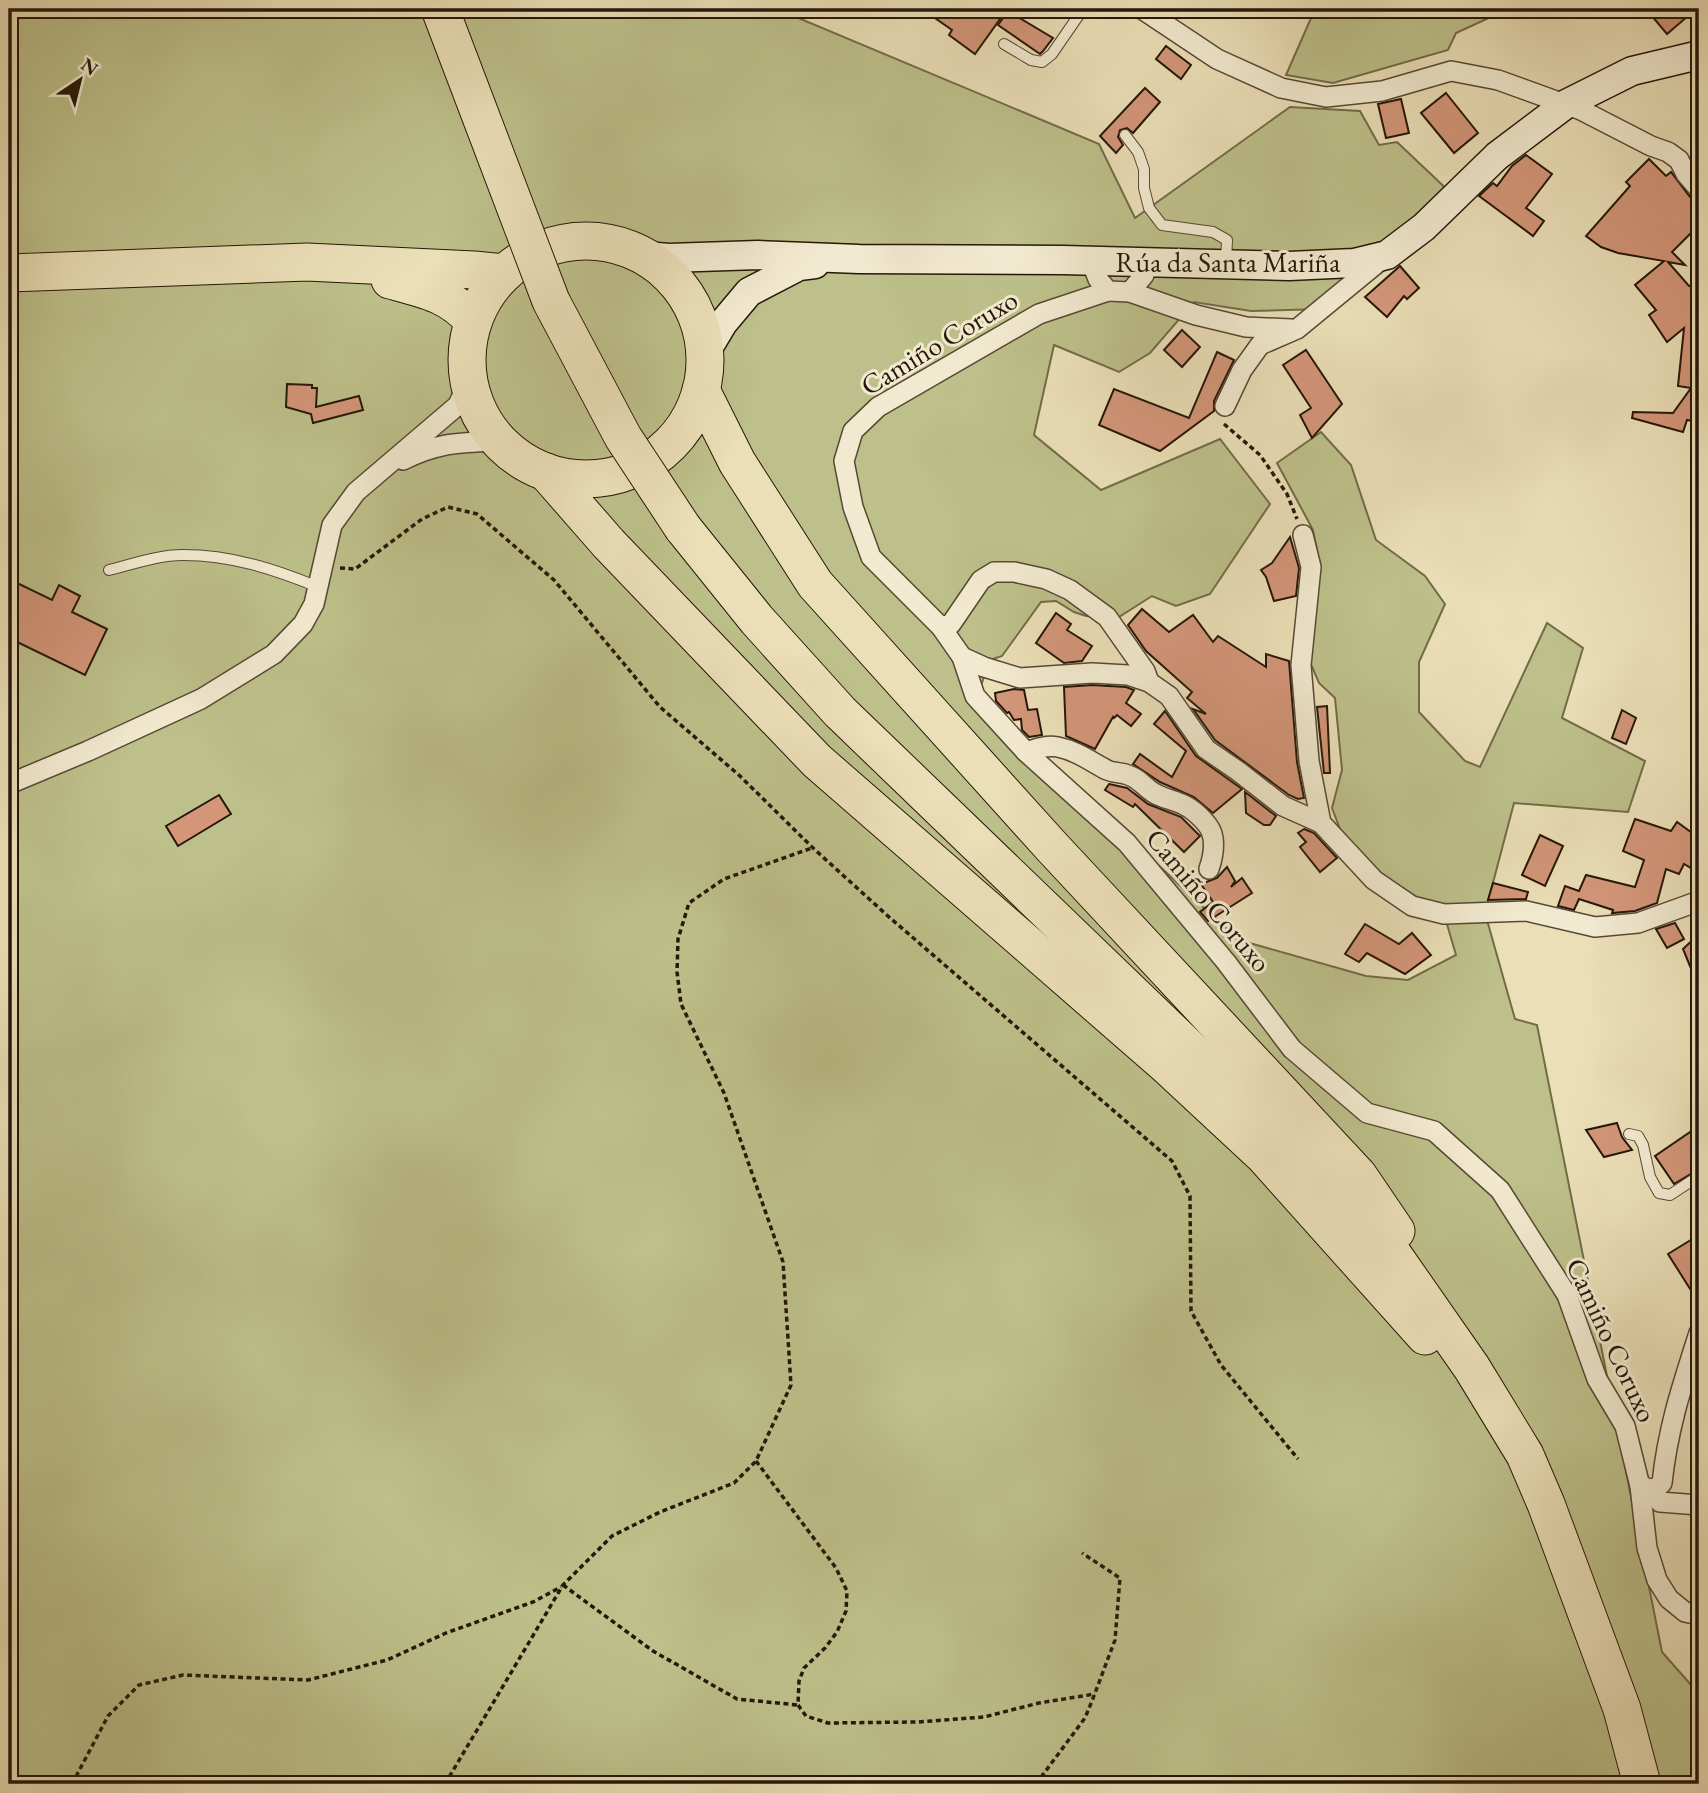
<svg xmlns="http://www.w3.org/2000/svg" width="1708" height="1793" font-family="'EB Garamond',serif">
  <rect width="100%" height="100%" fill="#ebdfb7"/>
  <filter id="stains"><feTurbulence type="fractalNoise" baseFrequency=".00286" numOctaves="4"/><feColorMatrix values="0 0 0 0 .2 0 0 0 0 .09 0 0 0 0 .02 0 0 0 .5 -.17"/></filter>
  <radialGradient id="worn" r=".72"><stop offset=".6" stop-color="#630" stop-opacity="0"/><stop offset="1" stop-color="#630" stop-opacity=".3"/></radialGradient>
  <!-- green -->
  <g fill="#bdc08a" stroke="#726b4a" stroke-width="2">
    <polygon points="9,9 777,9 1099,144 1135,218 1290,107 1360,111 1379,145 1397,142 1455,197 1322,309 1251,311 1194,302 1150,353 1119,372 1054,345 1034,435 1101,490 1220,439 1270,504 1210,594 1176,606 1152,596 1119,617 1086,616 1074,612 1056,601 1041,602 1002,656 990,660 977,697 1239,940 1366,976 1408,980 1456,955 1444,914 1386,878 1343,837 1332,808 1342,770 1335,698 1319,683 1310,662 1320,565 1313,530 1277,463 1321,432 1351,465 1376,540 1425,576 1445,604 1419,662 1419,712 1465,761 1480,767 1547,623 1583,648 1562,718 1645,761 1628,812 1514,803 1485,913 1515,1019 1537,1025 1662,1652 1699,1694 1699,1784 9,1784"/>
    <polygon points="1315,9 1508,9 1456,33 1448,50 1333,83 1286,75"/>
  </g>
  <!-- building -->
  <g fill="#d39679" stroke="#261609" stroke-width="2">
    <polygon points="922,9 984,9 1000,19 975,54 949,35 952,30"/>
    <polygon points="1646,9 1696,9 1667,34"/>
    <polygon points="1008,11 1053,38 1043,51 1040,54 998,25"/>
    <polygon points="1166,46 1191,65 1181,79 1156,59"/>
    <polygon points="1145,88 1160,102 1133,133 1127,128 1120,130 1118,137 1123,145 1116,153 1100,136"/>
    <polygon points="1446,93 1478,133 1454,153 1421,113"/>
    <polygon points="1401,99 1409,133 1386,138 1378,104"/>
    <polygon points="1526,155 1552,174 1526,208 1544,221 1533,236 1479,196 1493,183 1497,186 1512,166"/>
    <polygon points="1649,159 1666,176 1671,172 1690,197 1699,201 1699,225 1672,252 1685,265 1668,262 1689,286 1699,286 1699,422 1687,420 1683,432 1632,418 1633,412 1673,413 1691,388 1678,386 1684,328 1667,342 1649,315 1656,310 1635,285 1664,261 1618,253 1601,247 1586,236 1630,186 1626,182"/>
    <polygon points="1400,266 1419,288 1407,299 1404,296 1387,317 1365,297"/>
    <polygon points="1182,330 1200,347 1182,367 1164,350"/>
    <polygon points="1306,350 1342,404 1312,438 1300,415 1311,408 1283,365"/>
    <polygon points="1217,352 1234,360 1214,401 1214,411 1160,451 1099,425 1114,389 1189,418"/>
    <polygon points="287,384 312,385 312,388 317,388 316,407 359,396 363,410 313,423 311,414 286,407"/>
    <polygon points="1290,537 1299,568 1296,596 1274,601 1266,577 1261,570 1272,563"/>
    <polygon points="17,583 52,600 59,585 80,596 72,612 107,629 85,675 9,638 9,600"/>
    <polygon points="1142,609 1169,632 1193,615 1213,642 1218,636 1266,667 1266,654 1289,661 1297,762 1304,798 1298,799 1289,795 1215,740 1193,709 1206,714 1187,698 1192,692 1146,651 1128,625"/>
    <polygon points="1056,613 1071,624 1067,630 1092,646 1082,661 1064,663 1036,643"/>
    <polygon points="1092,685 1126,687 1134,690 1126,703 1141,714 1131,726 1117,715 1114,718 1113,717 1095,749 1066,736 1064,687"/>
    <polygon points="1014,689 1024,690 1028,710 1037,709 1042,735 1029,737 1022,730 1021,719 1014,720 1009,712 1007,713 996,701 995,693"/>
    <polygon points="1327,706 1330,773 1324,773 1317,707"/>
    <polygon points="1622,710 1636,718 1626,744 1612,738"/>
    <polygon points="1165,711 1196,756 1242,789 1213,813 1194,797 1160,782 1133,764 1140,754 1172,777 1186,751 1154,724"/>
    <polygon points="1109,784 1127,788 1148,804 1181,817 1200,836 1184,852 1135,804 1133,807 1105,790"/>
    <polygon points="1245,792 1276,816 1270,825 1264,825 1246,813"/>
    <polygon points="219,795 231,814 178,846 166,826"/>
    <polygon points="1635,819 1671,831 1677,822 1699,838 1699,873 1684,864 1679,874 1666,869 1657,903 1635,911 1612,913 1613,910 1579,899 1574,910 1558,906 1565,886 1579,891 1586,875 1635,887 1644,860 1623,851"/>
    <polygon points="1304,829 1314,833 1337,858 1320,872 1300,847 1306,842 1298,833"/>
    <polygon points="1540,835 1563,846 1545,886 1522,875"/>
    <polygon points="1227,867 1235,881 1231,887 1242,878 1252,893 1208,921 1200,912 1213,902 1201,884 1217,878"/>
    <polygon points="1493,883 1528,892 1526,899 1488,900"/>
    <polygon points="1675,923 1684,939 1667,948 1656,929"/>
    <polygon points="1365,924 1399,944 1412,933 1431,955 1405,974 1367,953 1359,962 1345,954"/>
    <polygon points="1699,934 1699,988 1683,949"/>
    <polygon points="1617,1123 1622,1137 1632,1150 1604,1157 1586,1130"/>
    <polygon points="1699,1126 1699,1169 1674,1184 1655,1156"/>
    <polygon points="1699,1235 1699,1303 1668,1254"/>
  </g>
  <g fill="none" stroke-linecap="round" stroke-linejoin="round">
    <!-- lane casing -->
    <g stroke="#574834" stroke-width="12">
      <g id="lane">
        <polyline points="1004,44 1031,60 1042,62 1052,54 1083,9"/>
        <polyline points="1125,135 1138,152 1144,169 1144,188 1149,208 1162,225 1213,232 1227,240 1226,261"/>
        <path d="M109,570C133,564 158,555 183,555C231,555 274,569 318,587"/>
        <polyline points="1629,1134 1638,1136 1643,1145 1650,1177 1659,1193 1670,1195 1699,1176"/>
      </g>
    </g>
    <!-- street casing -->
    <g stroke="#574834" stroke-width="22">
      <g id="street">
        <polyline points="1142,9 1217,59 1281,88 1326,97 1382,91 1451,71 1498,80 1581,110 1651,146 1668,152 1679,160 1686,174 1699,189"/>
        <polyline points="1091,261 1098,279 1108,291 1130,292 1144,275 1147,262"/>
        <polyline points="1108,291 1039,314 878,407 853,431 844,461 853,507 871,557 941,627 962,657 975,696 1026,752 1127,843 1226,962 1292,1049 1367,1113 1434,1131 1500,1190 1567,1295 1597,1379 1625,1426 1640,1486 1647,1548 1657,1580 1669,1599 1685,1612 1699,1615"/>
        <polyline points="1130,292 1196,315 1246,327 1291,329"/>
        <polyline points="1225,406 1242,370 1260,345 1297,329 1381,260"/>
        <path d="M403,460C438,442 460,443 498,441"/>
        <polyline points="1303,535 1311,567 1301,665 1309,761 1321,823 1374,880 1412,906 1444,914 1526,911 1595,927 1638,923 1699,901"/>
        <polyline points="941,627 951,624 981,580 994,572 1014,572 1046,579 1070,590 1107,617 1145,671 1149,682"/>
        <polyline points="962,657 984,667 1020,678 1092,673 1128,675 1149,682 1169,696 1206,749 1238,771 1283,806 1321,823"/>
        <path d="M1026,752C1037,748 1047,745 1058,747C1077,751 1090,761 1107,770C1113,773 1121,772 1128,775C1139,778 1144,787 1154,793C1164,799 1175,800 1184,805C1193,809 1207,822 1211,831C1216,843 1213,857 1209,869"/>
        <polyline points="9,784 88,751 201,699 274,654 303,624 314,604 332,525 356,492 458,405 469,381"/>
        <path d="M1640,1486L1654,1490L1662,1483C1668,1427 1682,1386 1699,1333"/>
        <polyline points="1654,1490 1660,1502 1699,1505"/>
      </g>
    </g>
    <!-- secondary casing -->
    <g stroke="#261609" stroke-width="31">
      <g id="secondary">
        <polyline points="644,256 669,258 758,255 859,259 1063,260 1289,266 1354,263 1387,255 1424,227 1497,156 1566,104 1632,71 1699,55"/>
        <polyline points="705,353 723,323 749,292 799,266 815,264"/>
      </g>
    </g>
    <!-- highway casing -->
    <g stroke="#261609" stroke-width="39">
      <g id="highway">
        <circle cx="586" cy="360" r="119"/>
        <polyline points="9,273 307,262 474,270 504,273"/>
        <path d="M390,280C424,289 450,294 473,321"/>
        <polyline points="701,390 737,462 815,584 1052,847 1358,1175 1396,1231"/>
        <polyline points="546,472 609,544 817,761 1165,1064 1264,1156 1425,1336"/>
        <polyline points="683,528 757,620 840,712 1298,1153 1394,1256 1472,1368 1525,1455 1546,1504 1622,1709 1642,1784"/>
      </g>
    </g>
    <!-- path -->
    <g stroke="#261609" stroke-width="3.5" stroke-dasharray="5 3.5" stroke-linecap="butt">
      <polyline points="1224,424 1260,455 1287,494 1297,519"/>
      <polyline points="340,568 355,569 422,519 448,507 477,514 554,580 660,707 740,776 813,848 889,917 1172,1161 1190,1196 1191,1311 1221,1365 1298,1459"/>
      <polyline points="756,1461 836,1568 847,1591 846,1611 837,1632 825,1648 804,1668 799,1681 798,1705 806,1716 828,1723 918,1722 984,1717 1039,1703 1095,1694"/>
      <polyline points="563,1585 653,1651 737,1699 798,1705"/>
      <polyline points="72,1784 108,1716 139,1685 183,1675 308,1680 387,1660 446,1633 533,1602 561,1587"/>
      <polyline points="445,1784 563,1585 612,1536 660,1512 734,1483 756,1461 791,1385 783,1262 724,1093 681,1004 677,972 678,939 689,903 724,879 812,848"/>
      <polyline points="1036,1784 1085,1718 1092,1701 1115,1640 1120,1578 1082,1553"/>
    </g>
    <!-- lane -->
    <use href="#lane" stroke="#f2ead0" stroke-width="10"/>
    <!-- street -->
    <use href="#street" stroke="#f2ead0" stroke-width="19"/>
    <!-- secondary -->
    <use href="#secondary" stroke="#f2ead0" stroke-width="28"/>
    <!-- highway -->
    <use href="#highway" stroke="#ebdfb7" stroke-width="37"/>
    <!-- highway-bridge casing -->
    <g stroke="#261609" stroke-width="39" stroke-linecap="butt">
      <polyline id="highway-bridge" points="440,9 551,301 623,437 683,528"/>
    </g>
    <!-- highway-bridge -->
    <use href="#highway-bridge" stroke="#ebdfb7" stroke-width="37"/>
  </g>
  <g text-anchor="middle" stroke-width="6" stroke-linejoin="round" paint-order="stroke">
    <!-- street labels -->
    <g font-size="28" fill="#261609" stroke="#f2ead0">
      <text x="1228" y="272">Rúa da Santa Mariña</text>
      <text transform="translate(939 342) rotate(-31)" y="10">Camiño Coruxo</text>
      <text transform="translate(1209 900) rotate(50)" y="10">Camiño Coruxo</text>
      <text transform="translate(1612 1340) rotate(65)" y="10">Camiño Coruxo</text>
    </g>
  </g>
  <!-- margin -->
  <rect width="1708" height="1793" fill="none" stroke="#ebdfb7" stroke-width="35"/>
  <rect x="10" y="10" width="1687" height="1772" fill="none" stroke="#261609" stroke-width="3.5"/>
  <rect x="18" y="18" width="1673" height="1758" fill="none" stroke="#261609" stroke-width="2"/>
  <!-- north arrow -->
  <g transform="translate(80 80) rotate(35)" stroke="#f2ead0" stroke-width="5" paint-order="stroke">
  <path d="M0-5L12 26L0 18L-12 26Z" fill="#261609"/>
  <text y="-10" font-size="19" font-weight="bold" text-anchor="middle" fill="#261609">N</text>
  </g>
  <rect width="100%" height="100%" filter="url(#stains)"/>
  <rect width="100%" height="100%" fill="url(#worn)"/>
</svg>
